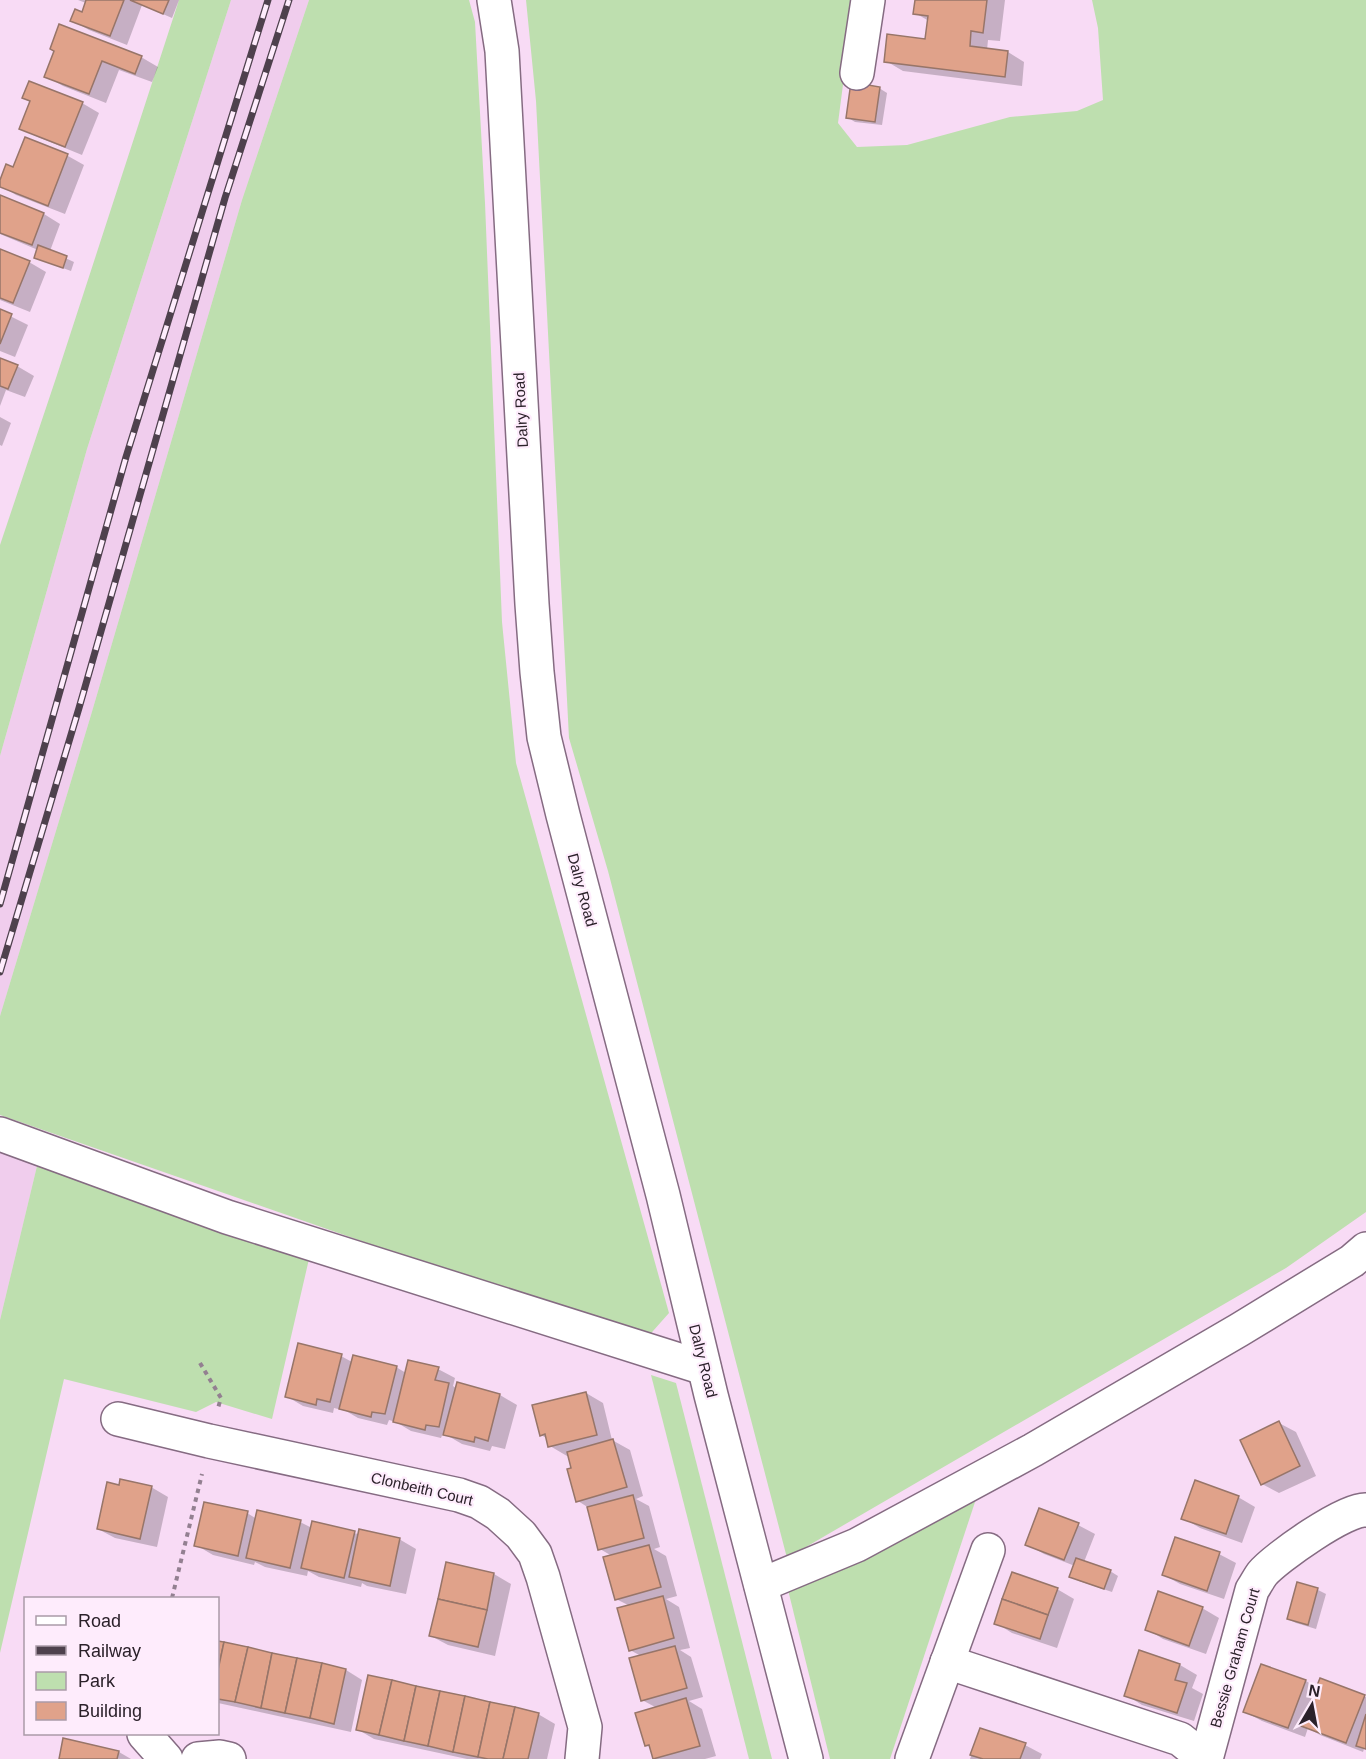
<svg xmlns="http://www.w3.org/2000/svg" width="1366" height="1759" font-family="Helvetica,sans-serif">
  <rect width="100%" height="100%" fill="#f8dbf5"/>
  <!-- built -->
  <g fill="#f0cded">
    <polygon points="231,0 309,0 242,200 91,715 0,1016 0,756 87,449"/>
    <polygon points="0,1152 37,1166 0,1320"/>
  </g>
  <!-- green -->
  <g fill="#bedfaf">
    <polygon points="179,0 231,0 87,449 0,756 0,545 57,375"/>
    <polygon points="309,0 469,0 475,22 485,203 502,622 516,763 669,1313 645,1340 0,1115 0,1016 91,715 242,200"/>
    <polygon points="526,0 854,0 838,123 857,147 907,145 1010,117 1077,111 1103,100 1098,28 1092,0 1366,0 1366,1212 1286,1268 787,1558 608,871 569,738 536,101"/>
    <polygon points="37,1166 309,1259 272,1419 216,1402 196,1412 64,1379 0,1653 0,1320"/>
    <polygon points="651,1375 676,1383 772,1759 749,1759"/>
    <polygon points="977,1496 890,1759 830,1759 788,1590"/>
  </g>
  <!-- shadow -->
  <g fill="#0003">
    <polygon points="78,0 179,0 172,18 142,5 127,45 89,30 72,20 82,14 86,3"/>
    <polygon points="917,0 1005,0 1000,41 988,40 987,50 1008,52 1024,62 1022,86 903,71 886,61 927,40 929,21 915,13"/>
    <polygon points="56,51 141,57 158,67 152,82 119,70 106,103 63,86 46,76"/>
    <polygon points="879,88 887,93 882,125 855,122 847,117"/>
    <polygon points="32,102 82,103 99,113 82,155 38,137 21,128"/>
    <polygon points="26,139 68,156 84,165 65,214 16,195 0,185 14,169"/>
    <polygon points="0,197 44,214 60,224 50,251 74,262 71,271 44,261 36,257 38,250 0,234"/>
    <polygon points="0,251 29,262 46,272 30,312 0,300"/>
    <polygon points="0,311 28,325 15,357 0,351"/>
    <polygon points="0,360 17,366 34,376 25,397 6,390 0,406"/>
    <polygon points="0,417 11,423 2,446 0,445"/>
    <polygon points="341,1356 352,1362 396,1367 406,1373 438,1369 455,1378 453,1386 457,1389 458,1384 500,1395 517,1405 505,1449 492,1446 490,1451 462,1444 443,1433 441,1438 411,1431 396,1422 389,1420 387,1425 358,1418 346,1411 334,1408 333,1413 303,1406 286,1396"/>
    <polygon points="586,1393 603,1403 612,1440 630,1450 643,1496 636,1499 649,1506 660,1547 654,1549 666,1556 677,1596 666,1599 679,1607 690,1648 680,1650 691,1657 703,1697 689,1701 702,1709 716,1756 705,1759 655,1759 652,1748 646,1745 657,1708 642,1700 641,1656 630,1650 630,1606 616,1599 612,1556 600,1549 589,1508 578,1501 569,1455 567,1456 550,1446 548,1439 541,1435"/>
    <polygon points="1279,1423 1296,1432 1316,1476 1279,1493 1262,1484"/>
    <polygon points="120,1486 151,1487 168,1497 157,1547 115,1538 98,1529"/>
    <polygon points="1238,1497 1255,1507 1242,1543 1200,1528 1183,1518"/>
    <polygon points="247,1513 257,1519 300,1522 312,1528 399,1539 416,1549 406,1594 367,1586 362,1583 361,1587 319,1577 308,1571 307,1576 265,1567 255,1562 254,1565 213,1555 196,1545"/>
    <polygon points="1078,1525 1095,1534 1084,1562 1110,1571 1118,1576 1112,1592 1079,1581 1071,1576 1075,1566 1044,1554 1027,1544"/>
    <polygon points="1219,1554 1236,1563 1224,1599 1180,1584 1164,1575"/>
    <polygon points="448,1564 494,1574 511,1584 495,1656 448,1645 431,1636"/>
    <polygon points="1298,1584 1318,1590 1326,1594 1316,1629 1296,1623 1288,1619"/>
    <polygon points="1057,1589 1074,1599 1057,1648 1012,1633 996,1623"/>
    <polygon points="1202,1608 1219,1618 1206,1654 1163,1639 1147,1629"/>
    <polygon points="218,1642 346,1670 362,1680 351,1732 218,1703"/>
    <polygon points="1140,1652 1180,1665 1197,1675 1192,1688 1203,1694 1194,1721 1142,1705 1126,1695"/>
    <polygon points="1262,1666 1306,1681 1318,1688 1366,1697 1366,1750 1364,1749 1363,1752 1320,1735 1308,1728 1305,1737 1262,1721 1245,1712"/>
    <polygon points="538,1714 555,1724 547,1759 467,1759 374,1739 357,1729"/>
    <polygon points="981,1729 1025,1745 1042,1754 1040,1759 970,1759"/>
    <polygon points="119,1752 131,1759 61,1759"/>
  </g>
  <!-- building -->
  <g fill="#e0a28a" stroke="#977569" stroke-width="1.5">
    <polygon points="86,0 124,0 110,36 70,21 75,9 82,12"/>
    <polygon points="130,0 169,0 163,14"/>
    <polygon points="915,0 987,0 983,33 971,31 970,46 1008,51 1005,77 884,62 887,34 925,39 928,16 913,14"/>
    <polygon points="59,24 142,56 135,74 102,61 89,94 44,77 54,51 50,49"/>
    <polygon points="29,81 83,102 65,147 19,129 30,101 22,98"/>
    <polygon points="851,82 880,87 875,122 846,118"/>
    <polygon points="25,137 68,154 48,206 0,187 0,180 6,164 13,167"/>
    <polygon points="0,195 44,213 32,245 0,233"/>
    <polygon points="38,245 67,256 63,268 34,258"/>
    <polygon points="0,249 30,261 13,303 0,298"/>
    <polygon points="0,309 12,314 0,344"/>
    <polygon points="0,358 18,365 8,389 0,386"/>
    <polygon points="298,1343 342,1354 330,1402 317,1399 316,1405 285,1397"/>
    <polygon points="353,1355 397,1366 385,1414 372,1412 371,1417 339,1409"/>
    <polygon points="408,1360 439,1367 435,1380 449,1383 439,1427 426,1425 425,1430 393,1422"/>
    <polygon points="457,1382 500,1394 488,1441 475,1437 474,1442 443,1435"/>
    <polygon points="586,1392 597,1435 548,1447 545,1434 540,1436 532,1405"/>
    <polygon points="1279,1421 1300,1466 1261,1485 1240,1440"/>
    <polygon points="613,1439 627,1487 576,1502 567,1469 571,1468 567,1452"/>
    <polygon points="120,1479 152,1486 140,1539 97,1529 107,1482 119,1485"/>
    <polygon points="1195,1480 1239,1496 1226,1534 1181,1519"/>
    <polygon points="633,1495 644,1538 598,1550 587,1507"/>
    <polygon points="204,1502 248,1511 238,1556 194,1546"/>
    <polygon points="1039,1508 1079,1523 1064,1560 1025,1545"/>
    <polygon points="257,1510 301,1520 290,1568 246,1558"/>
    <polygon points="312,1521 355,1531 344,1578 301,1568"/>
    <polygon points="359,1529 400,1538 390,1586 349,1577"/>
    <polygon points="1175,1537 1220,1552 1207,1591 1162,1575"/>
    <polygon points="649,1545 661,1587 615,1600 603,1557"/>
    <polygon points="1076,1558 1111,1570 1104,1589 1069,1577"/>
    <polygon points="446,1562 494,1573 487,1610 438,1599"/>
    <polygon points="1012,1572 1058,1588 1048,1615 1002,1599"/>
    <polygon points="1297,1582 1318,1588 1308,1625 1287,1619"/>
    <polygon points="1158,1591 1203,1607 1189,1646 1145,1630"/>
    <polygon points="663,1596 674,1638 629,1651 617,1608"/>
    <polygon points="438,1599 487,1610 478,1647 429,1636"/>
    <polygon points="1002,1599 1048,1615 1040,1639 994,1624"/>
    <polygon points="218,1641 224,1642 218,1670"/>
    <polygon points="224,1642 248,1647 235,1702 218,1699 218,1670"/>
    <polygon points="675,1646 687,1688 641,1701 629,1658"/>
    <polygon points="248,1647 272,1653 261,1708 235,1702"/>
    <polygon points="1139,1650 1180,1664 1175,1680 1187,1683 1177,1713 1124,1696"/>
    <polygon points="272,1653 297,1658 285,1713 261,1708"/>
    <polygon points="297,1658 322,1663 310,1718 285,1713"/>
    <polygon points="322,1663 346,1669 334,1724 310,1718"/>
    <polygon points="1261,1664 1306,1680 1288,1728 1243,1712"/>
    <polygon points="368,1675 392,1680 379,1735 356,1730"/>
    <polygon points="1320,1678 1365,1695 1346,1743 1301,1726"/>
    <polygon points="392,1680 416,1686 404,1741 379,1735"/>
    <polygon points="416,1686 440,1691 428,1746 404,1741"/>
    <polygon points="440,1691 465,1696 453,1752 428,1746"/>
    <polygon points="465,1696 490,1702 478,1757 453,1752"/>
    <polygon points="686,1698 700,1746 653,1759 649,1745 645,1746 635,1713"/>
    <polygon points="490,1702 515,1707 503,1759 488,1759 478,1757"/>
    <polygon points="515,1707 539,1713 528,1759 503,1759"/>
    <polygon points="1366,1714 1366,1749 1356,1746"/>
    <polygon points="980,1728 1026,1743 1020,1759 983,1759 970,1755"/>
    <polygon points="63,1738 119,1751 117,1759 59,1759"/>
  </g>
  <g fill="none" stroke-linecap="round" stroke-linejoin="round">
    <!-- minor casing -->
    <g stroke="#856b82" stroke-width="36">
      <g id="minor">
        <polyline points="857,73 868,0"/>
        <polyline points="0,1134 227,1217 704,1368"/>
        <polyline points="118,1419 209,1441 459,1495 479,1502 498,1514 521,1535 535,1554 543,1577 585,1727 582,1759"/>
        <polyline points="761,1585 857,1545 1033,1450 1239,1330 1352,1261 1366,1249"/>
        <polyline points="947,1662 1180,1739 1205,1759"/>
        <polyline points="144,1734 166,1759"/>
        <polyline points="198,1759 220,1757 229,1759"/>
        <polyline points="912,1759 988,1550"/>
        <path d="M1206,1759L1252,1590C1256,1584 1259,1578 1262,1574C1275,1558 1348,1507 1366,1510"/>
      </g>
    </g>
    <!-- highway casing -->
    <g stroke="#856b82" stroke-width="36">
      <polyline id="highway" points="494,0 502,51 532,604 537,672 544,737 563,815 663,1195 711,1395 806,1759"/>
    </g>
    <!-- path -->
    <g stroke="#938091" stroke-width="4" stroke-dasharray="4.5 4.5" stroke-linecap="butt">
      <polyline points="200,1363 221,1398 218,1408"/>
      <polyline points="172,1598 202,1474"/>
    </g>
    <!-- minor -->
    <use href="#minor" stroke="#fff" stroke-width="33"/>
    <!-- highway -->
    <use href="#highway" stroke="#fff" stroke-width="33"/>
    <!-- rail casing -->
    <g stroke="#4e414d" stroke-width="7">
      <g id="rail">
        <polyline points="0,904 126,457 268,0"/>
        <polyline points="0,972 79,708 225,198 289,0"/>
      </g>
    </g>
    <!-- rail -->
    <use href="#rail" stroke="#feecfc" stroke-width="4.5" stroke-dasharray="14" stroke-linecap="butt"/>
  </g>
  <g text-anchor="middle" stroke-width="4.5" stroke-linejoin="round" paint-order="stroke">
    <!-- street labels -->
    <g font-size="15" fill="#2b212a" stroke="#feecfc">
      <text transform="translate(521 410) rotate(-93)" y="5">Dalry Road</text>
      <text transform="translate(582 890) rotate(75)" y="5">Dalry Road</text>
      <text transform="translate(703 1361) rotate(76)" y="5">Dalry Road</text>
      <text transform="translate(422 1489) rotate(13)" y="5">Clonbeith Court</text>
      <text transform="translate(1235 1658) rotate(-74)" y="5">Bessie Graham Court</text>
    </g>
  </g>
  <!-- legend -->
  <rect x="24" y="1597" width="195" height="138" fill="#feecfc" stroke="#aa9ba8" stroke-width="1.5"/>
  <rect x="36" y="1616" width="30" height="9" fill="#ffffff" stroke="#aa9ba8" stroke-width="1.5"/>
  <text x="78" y="1627" font-size="18" fill="#2b212a">Road</text>
  <rect x="36" y="1646" width="30" height="9" fill="#4e414d" stroke="#aa9ba8" stroke-width="1.5"/>
  <text x="78" y="1657" font-size="18" fill="#2b212a">Railway</text>
  <rect x="36" y="1672" width="30" height="18" fill="#bedfaf" stroke="#aa9ba8" stroke-width="1.5"/>
  <text x="78" y="1687" font-size="18" fill="#2b212a">Park</text>
  <rect x="36" y="1702" width="30" height="18" fill="#e0a28a" stroke="#aa9ba8" stroke-width="1.5"/>
  <text x="78" y="1717" font-size="18" fill="#2b212a">Building</text>
  <!-- north arrow -->
  <g transform="translate(1312 1705) rotate(10)" stroke="#feecfc" stroke-width="4.5" paint-order="stroke">
  <path d="M0-4.5L10 22L0 15L-10 22Z" fill="#2b212a"/>
  <text y="-9" font-size="16" font-weight="bold" text-anchor="middle" fill="#2b212a">N</text>
  </g>
</svg>
